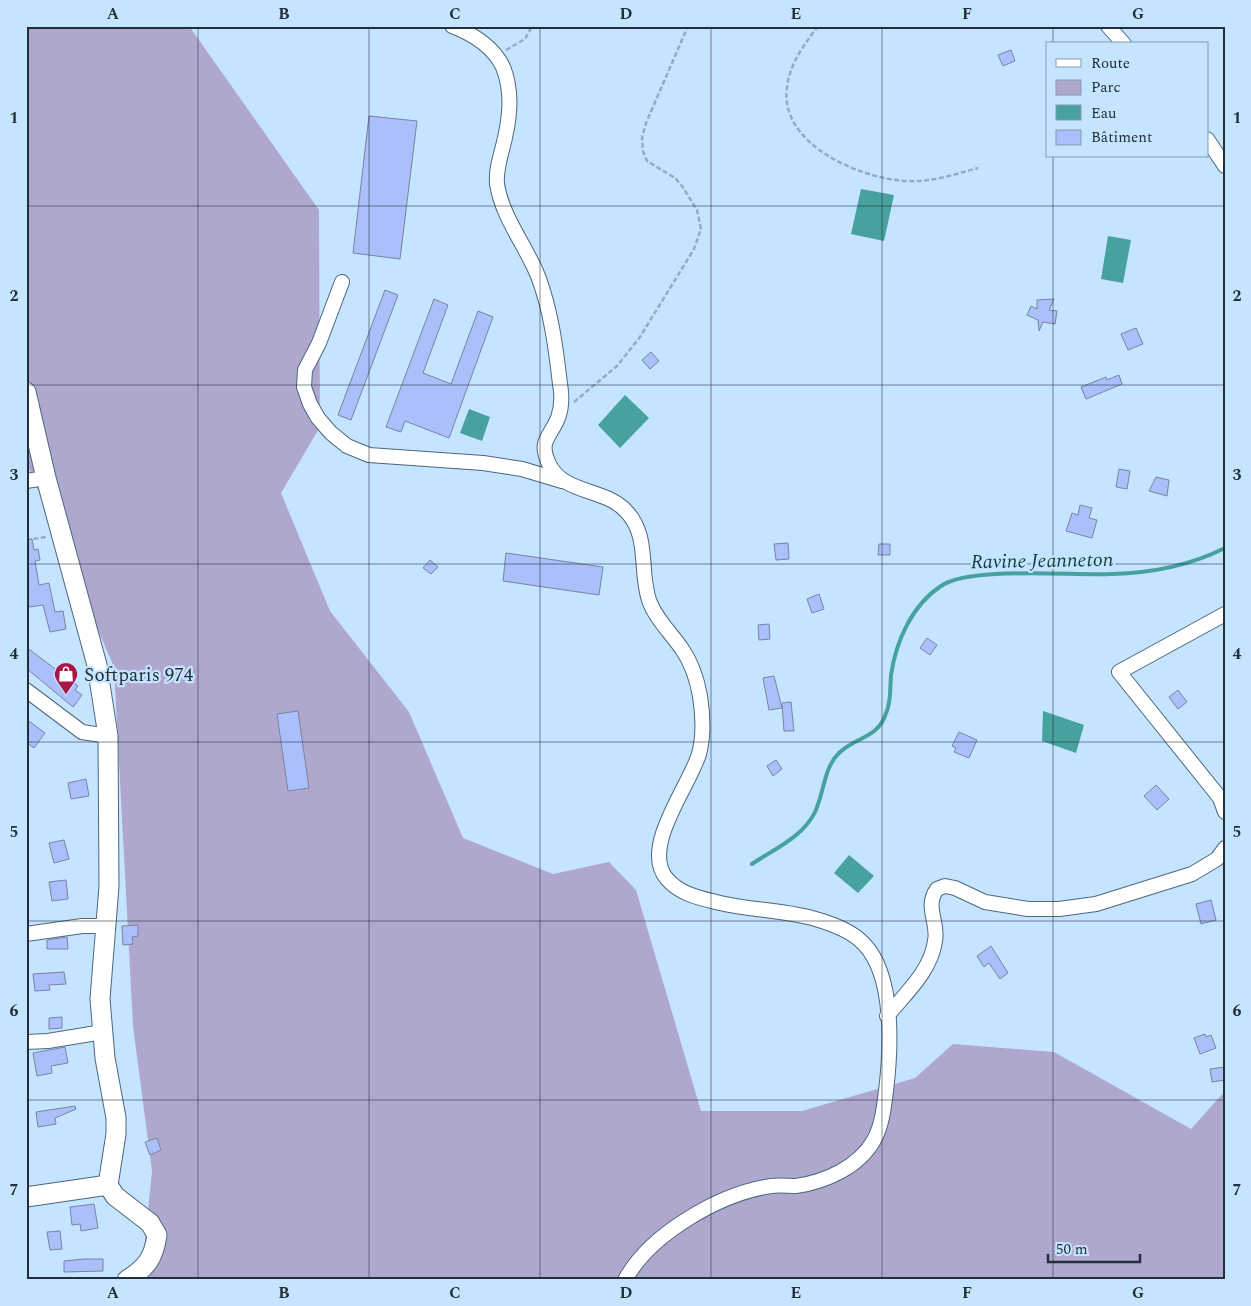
<svg xmlns="http://www.w3.org/2000/svg" width="1251" height="1306" font-family="Spectral,serif">
  <rect width="100%" height="100%" fill="#c5e4ff"/>
  <!-- green -->
  <polygon fill="#b0a7cf" points="26,26 189,26 319,210 320,427 281,493 330,611 409,712 463,838 553,874 609,862 636,890 701,1111 802,1111 915,1078 953,1044 1054,1052 1191,1129 1225,1091 1225,1280 141,1280 152,1171 133,1026 114,667 26,462"/>
  <!-- water -->
  <g fill="#47a19f">
    <polygon points="861,189 894,195 884,241 851,234"/>
    <polygon points="1108,236 1131,240 1123,283 1101,279"/>
    <polygon points="625,395 649,418 620,448 598,425"/>
    <polygon points="469,409 490,417 482,441 460,433"/>
    <polygon points="1043,711 1084,725 1076,753 1042,741"/>
    <polygon points="849,855 874,876 858,893 834,873"/>
  </g>
  <g fill="none" stroke-linecap="round" stroke-linejoin="round">
    <!-- stream -->
    <path stroke="#47a19f" stroke-width="4" d="M752,864C774,849 803,837 815,812C824,793 824,767 839,753C854,738 877,738 885,716C891,703 890,689 891,675C896,641 912,605 941,586C970,566 1073,576 1112,574C1152,573 1189,566 1225,548"/>
  </g>
  <!-- building -->
  <g fill="#abc0fa" stroke="#7883a2">
    <polygon points="1011,50 1015,61 1003,66 998,55"/>
    <polygon points="369,116 417,121 400,259 353,253"/>
    <polygon points="385,290 398,295 351,420 338,415"/>
    <polygon points="434,299 448,305 423,373 451,384 478,311 493,317 449,438 405,421 401,432 386,427"/>
    <polygon points="1054,299 1049,310 1057,311 1055,324 1043,322 1039,331 1038,320 1027,315 1031,306 1037,309 1037,300"/>
    <polygon points="1136,328 1143,344 1128,350 1121,334"/>
    <polygon points="651,352 659,361 650,369 642,360"/>
    <polygon points="1119,375 1122,384 1086,399 1081,387 1106,377 1107,380"/>
    <polygon points="1119,469 1130,471 1127,489 1116,487"/>
    <polygon points="1156,477 1169,480 1167,496 1149,491"/>
    <polygon points="1080,505 1092,508 1089,518 1097,520 1092,538 1066,531 1072,513 1078,515"/>
    <polygon points="26,539 32,539 34,550 38,549 40,560 35,561 39,585 49,583 55,612 63,611 66,629 50,632 43,605 29,607 26,593"/>
    <polygon points="788,543 789,559 776,560 774,544"/>
    <polygon points="879,544 890,544 890,555 878,555"/>
    <polygon points="506,553 603,567 599,595 503,581"/>
    <polygon points="430,560 438,567 431,574 423,568"/>
    <polygon points="819,594 824,609 812,613 807,599"/>
    <polygon points="769,624 770,639 759,640 758,625"/>
    <polygon points="927,638 937,645 930,655 920,648"/>
    <polygon points="26,647 78,686 75,690 82,695 73,707 26,668"/>
    <polygon points="774,676 782,708 769,710 763,678"/>
    <polygon points="1178,690 1187,702 1178,709 1169,697"/>
    <polygon points="791,702 794,731 784,731 782,703"/>
    <polygon points="298,711 309,788 288,791 277,714"/>
    <polygon points="26,719 45,733 34,748 26,742"/>
    <polygon points="959,732 977,740 969,758 954,752 956,748 952,746"/>
    <polygon points="776,760 782,769 773,776 767,766"/>
    <polygon points="86,779 89,796 71,799 68,783"/>
    <polygon points="1156,785 1169,799 1157,810 1144,796"/>
    <polygon points="64,840 69,859 54,863 49,843"/>
    <polygon points="66,880 68,899 52,901 49,882"/>
    <polygon points="1211,900 1216,920 1201,924 1196,904"/>
    <polygon points="138,925 138,936 132,937 133,944 123,945 122,926"/>
    <polygon points="67,937 68,949 47,949 47,940"/>
    <polygon points="991,946 1008,973 1000,979 989,963 984,967 977,956"/>
    <polygon points="64,972 66,984 49,985 50,990 35,991 33,974"/>
    <polygon points="62,1017 62,1028 49,1029 49,1018"/>
    <polygon points="1205,1034 1206,1037 1211,1035 1216,1048 1200,1054 1194,1038"/>
    <polygon points="65,1047 68,1063 51,1066 52,1073 37,1076 33,1053"/>
    <polygon points="1225,1067 1225,1080 1212,1082 1210,1069"/>
    <polygon points="75,1106 76,1109 55,1118 56,1124 38,1127 36,1112"/>
    <polygon points="157,1138 161,1150 150,1155 145,1142"/>
    <polygon points="94,1204 98,1228 81,1231 80,1224 72,1225 70,1207"/>
    <polygon points="60,1231 62,1249 50,1250 47,1232"/>
    <polygon points="84,1259 103,1259 103,1271 64,1272 64,1261"/>
  </g>
  <g fill="none" stroke-linecap="round" stroke-linejoin="round">
    <!-- street casing -->
    <g stroke="#4c677e" stroke-width="16">
      <g id="street">
        <path d="M452,26C473,34 493,46 503,67C514,94 509,124 502,150C499,161 496,172 497,184C502,217 526,246 538,276C551,310 556,349 560,384C562,395 562,407 558,418C550,438 538,440 549,464C563,494 605,488 626,511C650,536 639,570 649,600C655,618 671,633 682,649C691,662 697,679 700,696C703,715 704,735 699,754C689,787 640,848 667,879C681,895 700,898 720,903C750,910 782,910 812,918C830,923 851,930 864,944C895,976 891,1050 886,1091C884,1107 882,1126 874,1140C859,1167 825,1182 796,1186C788,1186 779,1185 771,1186C719,1194 650,1234 625,1280"/>
        <polyline points="1108,26 1124,44"/>
        <polyline points="1207,139 1225,166"/>
        <polyline points="342,282 319,343 305,370 304,387 310,404 318,418 331,433 347,446 369,455 483,463 522,469 562,481"/>
        <polyline points="26,481 46,478"/>
        <polyline points="1225,614 1119,672 1220,798 1225,812"/>
        <polyline points="26,690 82,732 108,736"/>
        <polyline points="26,934 82,926 108,926"/>
        <path d="M887,1016C905,994 931,971 935,941C939,922 924,907 937,889L945,886L955,888L985,902L1028,909H1059L1096,904L1192,874L1217,859L1225,848"/>
        <polyline points="26,1042 48,1041 103,1032"/>
      </g>
    </g>
    <!-- secondary casing -->
    <g stroke="#4c677e" stroke-width="21">
      <g id="secondary">
        <path d="M26,392L46,478L97,665L108,736L109,886L100,999L105,1058L116,1118V1134L108,1185L115,1196L150,1223L157,1235C154,1258 146,1268 127,1280"/>
        <polyline points="26,1197 108,1185"/>
      </g>
    </g>
    <!-- path -->
    <g stroke="#93acc2" stroke-width="2.5" stroke-dasharray="5 2.5" stroke-linecap="butt">
      <path d="M818,26C804,45 790,63 787,87C778,147 870,184 918,181C939,180 959,173 978,168"/>
      <polyline points="506,50 525,39 532,26"/>
      <polyline points="574,402 617,366 640,337 694,249 701,229 697,210 682,186 675,178 647,161 643,151 642,138 646,123 688,26"/>
      <polyline points="26,540 46,537"/>
    </g>
    <!-- street -->
    <use href="#street" stroke="#fff" stroke-width="14"/>
    <!-- secondary -->
    <use href="#secondary" stroke="#fff" stroke-width="19"/>
  </g>
  <!-- grid -->
  <path fill="none" stroke="#222e38" stroke-width="1" stroke-opacity="0.55" d="M198,26V1280M369,26V1280M540,26V1280M711,26V1280M882,26V1280M1053,26V44M1053,156V1280M26,206H1225M26,385H1225M26,564H1225M26,742H1225M26,921H1225M26,1100H1225"/>
  <!-- icons -->
  <defs>
    <g id="shop-pin" transform="scale(1.25)"><path d="M0 17L-7.5 6A9.5 9.5 0 1 1 7.5 6Z" fill="#ab1745" stroke="#c5e4ff"/><path d="M-5-2.5h2.3a2.7 3.5 0 0 1 5.4 0H5L5.5 6h-11ZM-1.5-2.5h3a1.5 2.3 0 0 0-3 0Z" fill="#fff"/></g>
  </defs>
  <g fill-rule="evenodd">
    <use href="#shop-pin" x="66" y="674"/>
  </g>
  <g text-anchor="middle" stroke-width="4.5" stroke-linejoin="round" paint-order="stroke">
    <!-- poi labels -->
    <g font-size="19" fill="#222e38" stroke="#c5e4ff" text-anchor="start">
      <text x="84" y="681">Softparis 974</text>
    </g>
    <!-- water labels -->
    <g font-size="20" font-style="italic" fill="#143e3d" stroke="#c5e4ff">
      <text transform="translate(1042 560) rotate(-1)" y="7">Ravine Jeanneton</text>
    </g>
  </g>
  <!-- border -->
  <rect width="1251" height="1306" fill="none" stroke="#c5e4ff" stroke-width="55"/>
  <!-- legend -->
  <rect x="1046" y="42" width="162" height="115" fill="#c5e4ff" stroke="#849baf"/>
  <rect x="1056" y="59" width="25" height="8" fill="#ffffff" stroke="#849baf"/>
  <text x="1091" y="68" font-size="15" fill="#222e38">Route</text>
  <rect x="1056" y="80" width="25" height="15" fill="#b0a7cf" stroke="#849baf"/>
  <text x="1091" y="92" font-size="15" fill="#222e38">Parc</text>
  <rect x="1056" y="105" width="25" height="15" fill="#47a19f" stroke="#849baf"/>
  <text x="1091" y="118" font-size="15" fill="#222e38">Eau</text>
  <rect x="1056" y="130" width="25" height="15" fill="#abc0fa" stroke="#849baf"/>
  <text x="1091" y="142" font-size="15" fill="#222e38">Bâtiment</text>
  <!-- scale -->
  <path d="M1048 1254v8h92v-8" fill="none" stroke="#222e38" stroke-width="2.5"/>
  <text x="1056" y="1254" font-size="15" fill="#222e38" stroke="#c5e4ff" stroke-width="4" paint-order="stroke">50 m</text>
  <rect x="28" y="28" width="1196" height="1250" fill="none" stroke="#222e38" stroke-width="2"/>
  <g font-size="16" text-anchor="middle" font-weight="bold" fill="#222e38">
    <text x="113" y="19">A</text>
    <text x="284" y="19">B</text>
    <text x="455" y="19">C</text>
    <text x="626" y="19">D</text>
    <text x="796" y="19">E</text>
    <text x="967" y="19">F</text>
    <text x="1138" y="19">G</text>
    <text x="14" y="123">1</text>
    <text x="1237" y="123">1</text>
    <text x="14" y="301">2</text>
    <text x="1237" y="301">2</text>
    <text x="14" y="480">3</text>
    <text x="1237" y="480">3</text>
    <text x="14" y="659">4</text>
    <text x="1237" y="659">4</text>
    <text x="14" y="837">5</text>
    <text x="1237" y="837">5</text>
    <text x="14" y="1016">6</text>
    <text x="1237" y="1016">6</text>
    <text x="14" y="1195">7</text>
    <text x="1237" y="1195">7</text>
    <text x="113" y="1298">A</text>
    <text x="284" y="1298">B</text>
    <text x="455" y="1298">C</text>
    <text x="626" y="1298">D</text>
    <text x="796" y="1298">E</text>
    <text x="967" y="1298">F</text>
    <text x="1138" y="1298">G</text>
  </g>
</svg>
